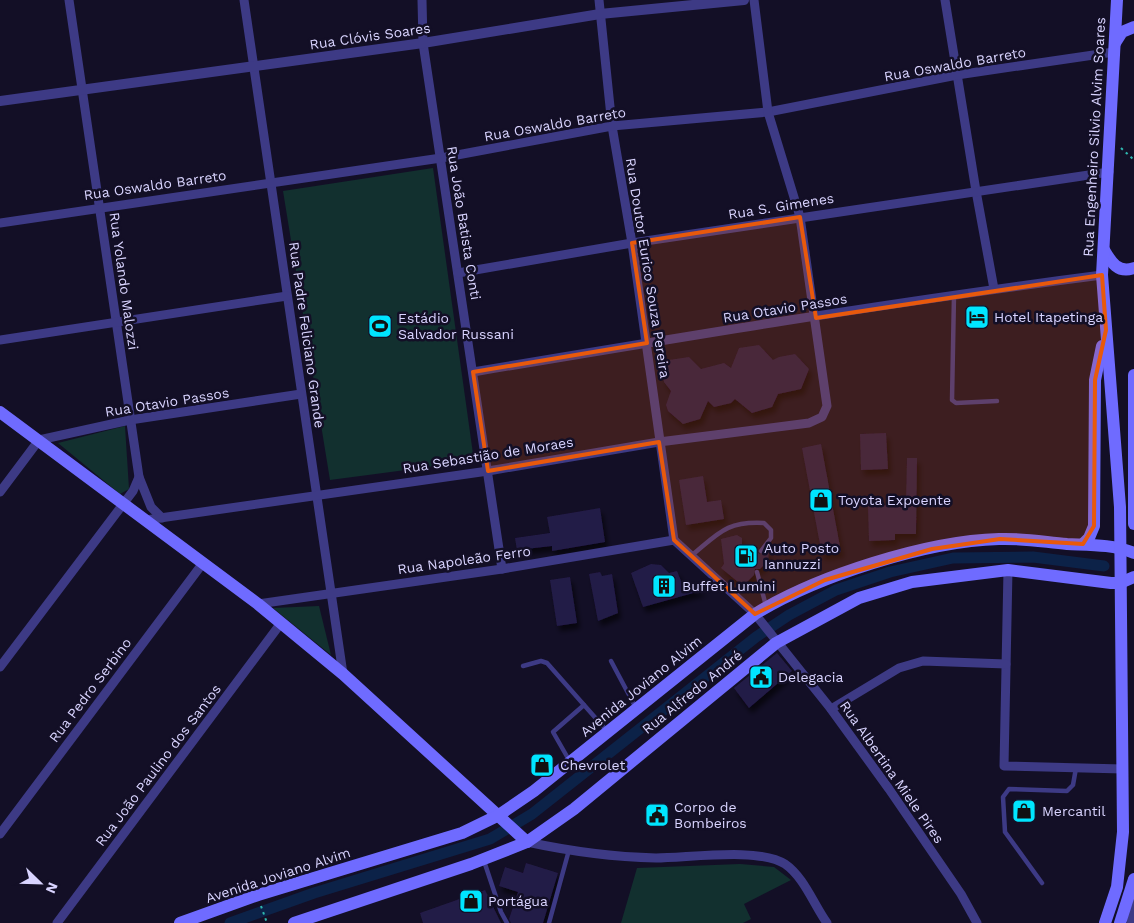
<svg xmlns="http://www.w3.org/2000/svg" width="1134" height="923" font-family="'Work Sans',sans-serif">
  <defs>
    <filter id="shadow"><feDropShadow dx="3" dy="5.5" stdDeviation="2.5" flood-color="#0009"/></filter>
  </defs>
  <rect width="100%" height="100%" fill="#130f26"/>
  <!-- green -->
  <g fill="#12302f">
    <polygon points="433,168 474,461 330,480 283,191"/>
    <polygon points="125,426 129,489 120,494 58,443"/>
    <polygon points="319,606 331,655 273,608"/>
    <polygon points="740,864 774,867 791,880 744,904 751,919 743,923 621,923 637,868"/>
  </g>
  <g fill="none" stroke-linecap="round" stroke-linejoin="round">
    <!-- canal -->
    <polyline stroke="#0c2248" stroke-width="11" points="230,923 314,893 490,839 532,814 756,637 789,615 836,590 890,572 953,558 1033,557 1104,566"/>
  </g>
  <!-- building -->
  <g fill="#241b47" filter="url(#shadow)">
    <polygon points="759,345 773,360 779,357 795,354 809,369 801,389 778,394 772,407 752,413 735,399 731,403 714,407 708,401 700,419 683,424 668,411 666,405 671,391 664,382 663,377 669,360 689,357 701,369 724,363 731,368 739,348"/>
    <polygon points="886,433 888,469 861,470 860,434"/>
    <polygon points="821,444 841,552 822,555 802,448"/>
    <polygon points="907,458 917,458 916,534 895,534 895,540 869,541 868,506 906,504"/>
    <polygon points="703,476 707,502 721,500 724,519 686,525 679,480"/>
    <polygon points="600,508 605,542 552,551 552,546 517,550 515,538 550,533 547,517"/>
    <polygon points="737,535 742,538 742,545 757,551 759,554 769,550 768,561 760,569 755,569 754,575 743,586 721,568 724,564 721,539"/>
    <polygon points="651,564 661,565 669,573 677,571 681,581 688,585 704,590 643,607 631,573"/>
    <polygon points="600,572 602,576 612,574 618,613 598,621 589,574"/>
    <polygon points="570,577 577,623 557,626 550,580"/>
    <polygon points="777,653 792,671 749,708 734,688"/>
    <polygon points="526,863 558,873 543,923 511,923 509,919 518,892 499,886 505,867 523,873"/>
    <polygon points="485,890 501,923 423,923 420,913"/>
  </g>
  <g fill="none" stroke-linecap="round" stroke-linejoin="round">
    <!-- path -->
    <g stroke="#2fb8b0" stroke-width="2" stroke-dasharray="2.5 4" stroke-linecap="butt">
      <polyline points="1121,148 1134,160"/>
      <polyline points="261,906 267,923"/>
    </g>
    <!-- service -->
    <g stroke="#3d3a85" stroke-width="4.5">
      <polyline points="954,295 952,400 956,403 997,401"/>
      <path d="M691,556C719,533 726,521 764,523L771,530V538L761,551"/>
      <polyline points="757,572 766,606"/>
      <polyline points="611,661 636,708"/>
      <polyline points="523,666 541,661 547,663 607,731"/>
      <polyline points="569,760 553,732 584,705"/>
      <polyline points="484,861 501,912 507,923"/>
      <polyline points="1042,883 1005,832 1003,797 1009,789 1067,791 1073,785 1076,768"/>
      <polyline points="549,923 569,850"/>
    </g>
    <!-- minor -->
    <g stroke="#3d3a85" stroke-width="9">
      <polyline points="69,0 139,477 151,507 162,518"/>
      <polyline points="244,0 343,674"/>
      <polyline points="422,0 423,43 502,569"/>
      <polyline points="599,0 612,126 632,243 674,540"/>
      <polyline points="945,0 976,191 994,289"/>
      <polyline points="0,223 441,158 612,126 768,112 957,75 1114,52"/>
      <polyline points="458,273 632,243 1109,172"/>
      <polyline points="0,340 287,296"/>
      <path d="M473,372C682,337 891,302 1102,275"/>
      <polyline points="0,492 39,440 130,420 301,394"/>
      <polyline points="146,520 488,471 659,442 809,423 822,417 827,406 800,217 768,112 754,0"/>
      <polyline points="674,540 755,614 831,709 889,789 961,894 977,923"/>
      <polyline points="1008,570 1004,766 1123,769"/>
      <polyline points="258,604 502,569 674,540"/>
      <polyline points="0,667 133,491 139,477"/>
      <polyline points="831,709 899,668 923,661 1006,664"/>
      <polyline points="0,834 203,563"/>
      <path d="M527,842C569,851 613,857 656,858C688,858 759,847 785,864C804,877 814,905 827,923"/>
      <polyline points="57,923 281,623"/>
    </g>
    <!-- tertiary -->
    <g stroke="#3d3a85" stroke-width="10">
      <polyline points="0,101 423,43 600,14 744,0"/>
      <polyline points="1132,923 1133,889"/>
    </g>
    <!-- secondary -->
    <g stroke="#6f6bff" stroke-width="12">
      <polyline points="1115,43 1122,32 1134,27"/>
      <path d="M1104,250C1111,262 1118,274 1134,268"/>
      <polyline points="1134,375 1134,524"/>
      <polyline points="0,412 258,604 343,674 527,842"/>
      <polyline points="1083,544 1089,538 1094,526 1095,380 1102,346"/>
      <path d="M180,923L258,895L462,833L499,815L534,791L755,614C817,576 926,541 999,539C1022,538 1044,542 1067,544C1090,545 1112,544 1134,553"/>
      <polyline points="294,923 471,864 527,842 574,809 776,643 859,598 912,582 1008,570 1111,583 1120,583 1134,577"/>
      <polyline points="1105,923 1117,887 1123,832 1120,507 1102,275 1117,0"/>
      <polyline points="1120,923 1134,879"/>
    </g>
  </g>
  <!-- marked area -->
  <path fill="#e8590c" fill-opacity="0.2" stroke="#e8590c" stroke-width="4" stroke-linejoin="round" d="M800,217L816,318L1102,275L1106,330L1095,380L1094,526L1083,544L1000,539L932,549L825,580L755,614L674,540L659,442L488,471L473,372L647,343L632,243Z"/>
  <!-- icons -->
  <defs>
    <g id="hotel-square" transform="scale(1.25)"><rect x="-9" y="-9" width="18" height="18" rx="4" fill="#00e5ff" stroke="#130f26"/><path d="M-6-4.5h1.5V1H6V5H4.5V3h-9V5H-6ZM-4 0a1.8 1.8 0 1 1 3.6 0ZM.5 0V-2.5h3Q6-2.5 6 0Z" fill="#111"/></g>
    <g id="stadium-square" transform="scale(1.25)"><rect x="-9" y="-9" width="18" height="18" rx="4" fill="#00e5ff" stroke="#130f26"/><path d="M0-5a6.5 5 0 1 0 0 10a6.5 5 0 1 0 0-10ZM-3.5-1.8h7v3.6h-7Z" fill="#111"/></g>
    <g id="shop-square" transform="scale(1.25)"><rect x="-9" y="-9" width="18" height="18" rx="4" fill="#00e5ff" stroke="#130f26"/><path d="M-5-2.5h2.3a2.7 3.5 0 0 1 5.4 0H5L5.5 6h-11ZM-1.5-2.5h3a1.5 2.3 0 0 0-3 0Z" fill="#111"/></g>
    <g id="fuel-square" transform="scale(1.25)"><rect x="-9" y="-9" width="18" height="18" rx="4" fill="#00e5ff" stroke="#130f26"/><path d="M-5.5-6h7V0h2V4h1.3V-2.5L3-4.5l.8-.8L6-3V5H2.5V1h-1V6h-7ZM-4.2-4.7v3.2H.2V-4.7Z" fill="#111"/></g>
    <g id="building-square" transform="scale(1.25)"><rect x="-9" y="-9" width="18" height="18" rx="4" fill="#00e5ff" stroke="#130f26"/><path d="M-4-6H4V6H1V3H-1V6H-4ZM-2.5-4.3h1.7v1.8h-1.7ZM.8-4.3h1.7v1.8H.8ZM-2.5-1h1.7V.8h-1.7ZM.8-1h1.7V.8H.8Z" fill="#111"/></g>
    <g id="civic-square" transform="scale(1.25)"><rect x="-9" y="-9" width="18" height="18" rx="4" fill="#00e5ff" stroke="#130f26"/><path d="M-.6-6.5H3V-4.5H.6V-3L4-1V1h2V6H-6V1h2V-1L-.6-3ZM-1.2 2.5V6h2.4V2.5Z" fill="#111"/></g>
  </defs>
  <g fill-rule="evenodd">
    <use href="#hotel-square" x="977" y="317"/>
    <use href="#stadium-square" x="380" y="326"/>
    <use href="#shop-square" x="821" y="500"/>
    <use href="#fuel-square" x="746" y="556"/>
    <use href="#building-square" x="664" y="586"/>
    <use href="#civic-square" x="761" y="677"/>
    <use href="#shop-square" x="542" y="765"/>
    <use href="#shop-square" x="1024" y="811"/>
    <use href="#civic-square" x="657" y="815"/>
    <use href="#shop-square" x="471" y="901"/>
  </g>
  <g text-anchor="middle" stroke-width="5" stroke-linejoin="round" paint-order="stroke">
    <!-- street labels -->
    <g font-size="14" fill="#d9d4ff" stroke="#130f26">
      <text transform="translate(370 36) rotate(-8)" y="5">Rua Clóvis Soares</text>
      <text transform="translate(955 64) rotate(-10)" y="5">Rua Oswaldo Barreto</text>
      <text transform="translate(555 124) rotate(-10)" y="5">Rua Oswaldo Barreto</text>
      <text transform="translate(1094 137) rotate(-87)" y="5">Rua Engenheiro Silvio Alvim Soares</text>
      <text transform="translate(155 185) rotate(-8)" y="5">Rua Oswaldo Barreto</text>
      <text transform="translate(781 206) rotate(-9)" y="5">Rua S. Gimenes</text>
      <text transform="translate(464 223) rotate(81)" y="5">Rua João Batista Conti</text>
      <text transform="translate(648 268) rotate(81)" y="5">Rua Doutor Eurico Souza Pereira</text>
      <text transform="translate(124 281) rotate(82)" y="5">Rua Yolando Malozzi</text>
      <text transform="translate(785 308) rotate(-9)" y="5">Rua Otavio Passos</text>
      <text transform="translate(307 335) rotate(82)" y="5">Rua Padre Feliciano Grande</text>
      <text transform="translate(167 402) rotate(-9)" y="5">Rua Otavio Passos</text>
      <text transform="translate(488 455) rotate(-9)" y="5">Rua Sebastião de Moraes</text>
      <text transform="translate(464 560) rotate(-8)" y="5">Rua Napoleão Ferro</text>
      <text transform="translate(641 686) rotate(-39)" y="5">Avenida Joviano Alvim</text>
      <text transform="translate(90 690) rotate(-53)" y="5">Rua Pedro Serbino</text>
      <text transform="translate(692 692) rotate(-39)" y="5">Rua Alfredo André</text>
      <text transform="translate(158 765) rotate(-53)" y="5">Rua João Paulino dos Santos</text>
      <text transform="translate(892 772) rotate(55)" y="5">Rua Albertina Miele Pires</text>
      <text transform="translate(278 875) rotate(-18)" y="5">Avenida Joviano Alvim</text>
    </g>
    <!-- poi labels -->
    <g font-size="14" fill="#d9d4ff" stroke="#130f26" text-anchor="start">
      <text x="994" y="322">Hotel Itapetinga</text>
      <text x="398" y="323">Estádio<tspan x="398" dy="16">Salvador Russani</tspan></text>
      <text x="838" y="505">Toyota Expoente</text>
      <text x="764" y="553">Auto Posto<tspan x="764" dy="16">Iannuzzi</tspan></text>
      <text x="682" y="591">Buffet Lumini</text>
      <text x="778" y="682">Delegacia</text>
      <text x="560" y="770">Chevrolet</text>
      <text x="674" y="812">Corpo de<tspan x="674" dy="16">Bombeiros</tspan></text>
      <text x="1042" y="816">Mercantil</text>
      <text x="488" y="906">Portágua</text>
    </g>
  </g>
  <!-- north arrow -->
  <g transform="translate(40 883) rotate(113)" stroke="#130f26" stroke-width="4" paint-order="stroke">
  <path d="M0-4L9 19L0 12L-9 19Z" fill="#d9d4ff"/>
  <text y="-8" font-size="14" font-weight="bold" text-anchor="middle" fill="#d9d4ff">N</text>
  </g>
</svg>
